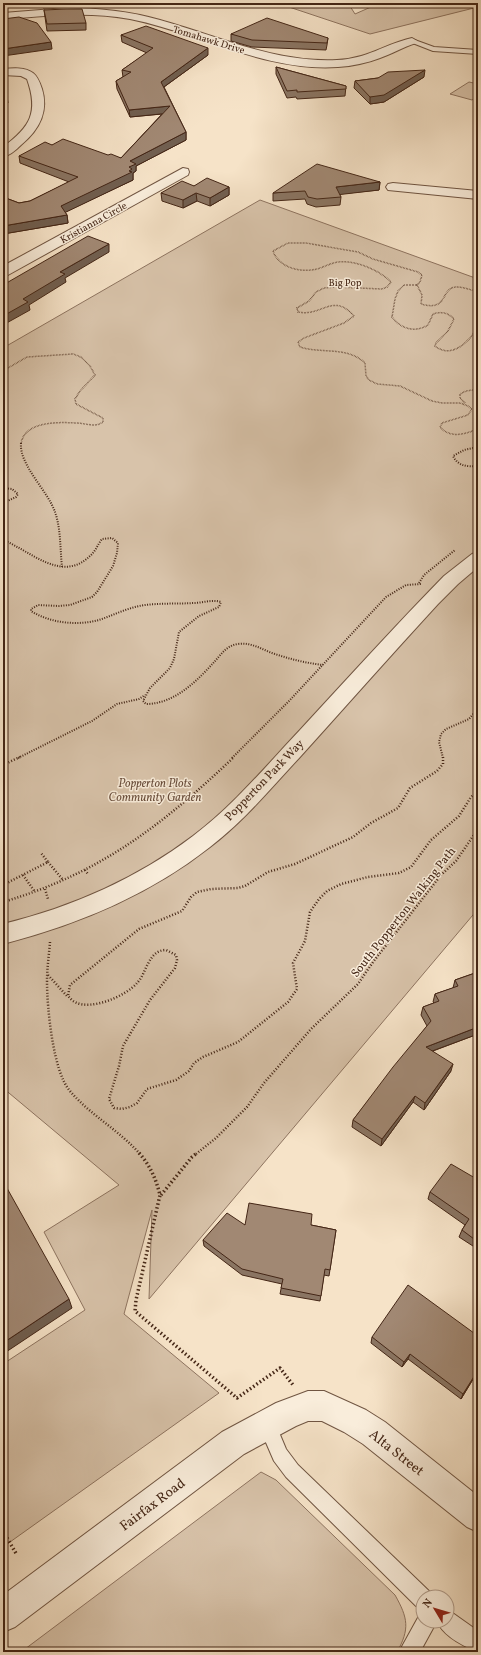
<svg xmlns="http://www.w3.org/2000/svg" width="481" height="1655" font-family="Vollkorn,serif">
  <rect width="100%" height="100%" fill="#f6e3c8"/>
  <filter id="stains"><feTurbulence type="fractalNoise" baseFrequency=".005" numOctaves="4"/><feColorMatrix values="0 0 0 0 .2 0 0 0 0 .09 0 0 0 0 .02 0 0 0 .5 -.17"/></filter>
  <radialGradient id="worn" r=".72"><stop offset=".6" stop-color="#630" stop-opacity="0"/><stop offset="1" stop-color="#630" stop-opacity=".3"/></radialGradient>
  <!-- green -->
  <g fill="#d8c3aa" stroke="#8e7460">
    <polygon points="277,3 348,3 355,14 380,3 478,3 478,7 370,34"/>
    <polygon points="469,82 478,84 478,96 472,100 450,94"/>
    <polygon points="260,200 478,279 478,909 149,1299 152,1210 124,1314 219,1393 3,1547 3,1364 85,1310 44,1232 119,1185 3,1088 3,348"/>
    <path d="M261,1472L276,1480L395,1595C408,1618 410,1629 397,1652H21Z"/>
  </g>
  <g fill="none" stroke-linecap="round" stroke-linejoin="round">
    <!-- service casing -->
    <g stroke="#705542" stroke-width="2">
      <g id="service">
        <polygon points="412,39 434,47 478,50 478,54 433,51 410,42 409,41"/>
        <polygon points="267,1415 273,1418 286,1449 298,1465 430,1592 432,1597 423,1597 423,1609 416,1606 286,1477 274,1461 258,1424 261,1418"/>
        <path d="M447,1611L454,1614L478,1631V1652C463,1646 443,1636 437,1621H447Z"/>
        <polygon points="423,1613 423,1621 437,1621 420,1652 399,1652 420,1614"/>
      </g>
    </g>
    <!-- minor casing -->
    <g stroke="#705542" stroke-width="2">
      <g id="minor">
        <path d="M66,8C98,8 129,11 160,20C218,36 275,63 337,60C367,59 385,44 412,38L417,41L416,43C403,47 392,54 380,58C367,63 352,66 338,67C265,72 200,33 130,19C88,11 45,16 3,19V13Z"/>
        <path d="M3,69C13,68 25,67 33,73C38,77 40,83 42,89C49,112 39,130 21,145C16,150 10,155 3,157V147C30,127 39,113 27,79L21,76L3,75Z"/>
        <polygon points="183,168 188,169 189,172 188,175 8,275 3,276 3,266"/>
        <polygon points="393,183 478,191 478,199 388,190 386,187 388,184"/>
        <path d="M478,552V567L458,584L438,604C391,655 346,706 300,757C271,788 244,821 210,847C149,895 77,925 3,944V924C72,907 136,879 193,836C233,806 266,766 300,730C348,678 395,626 444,576L472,554Z"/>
        <polygon points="308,1391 324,1391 366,1410 385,1422 478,1496 478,1532 467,1527 363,1444 344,1432 322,1421 308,1421 296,1426 244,1454 15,1627 3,1632 3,1595 222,1432 276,1403"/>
      </g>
    </g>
    <!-- path-far3 -->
    <g stroke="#442616" stroke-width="1.5" stroke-dasharray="0.5 1" stroke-linecap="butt">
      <path d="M417,285L420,282L422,275L418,272L373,259L358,252L306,243H288L273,251C279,268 301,273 317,269C324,267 331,263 338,262C356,260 379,270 391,282L387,287L382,289L336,287L324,288L316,292L309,301L297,308L298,312C322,317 333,292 354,316L344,323L304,338L298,342L300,347C322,354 347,346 365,363L366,376L369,380L377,384L400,386L432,401L442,403H460L468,406L472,409L468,415L442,423L440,427C451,439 465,434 478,429"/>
      <path d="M417,285H404L398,291L395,299L392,317C401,329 415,333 428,325L433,314C441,311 449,313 454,319L448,331L436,343L435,346C448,356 460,349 471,337C473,334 475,330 478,327"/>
      <path d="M417,285L422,295L421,304C449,312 440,288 456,287C464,287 471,290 478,292"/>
      <path d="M3,371L27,357L73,354L81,357L90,366L95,375L80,391L75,399L76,404L103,418V422C95,428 86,423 76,423C58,422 24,421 21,444"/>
      <polyline points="465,403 460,398 460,394 466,391 478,389"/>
    </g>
    <!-- path-far2 -->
    <g stroke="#442616" stroke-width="2" stroke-dasharray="1 1.5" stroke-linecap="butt">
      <path d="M21,443C19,465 48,491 55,512C61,529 60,549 62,567"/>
      <path d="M478,447L464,450L453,456C458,466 467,467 478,466"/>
      <polyline points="3,488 12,489 18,494 16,497 3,503"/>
      <path d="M3,540C31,551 63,585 92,554C96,550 98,544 102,539L112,538L118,543L117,553L113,566L97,592L92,597L70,605L59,606L38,605L31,609V611C50,623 77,626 99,620C114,615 129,607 145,605C161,603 178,604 194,603C203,603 212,599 221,602L219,607L199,616L179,632L174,659L170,668L150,688L143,701L146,704C175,704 198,680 216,660C222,653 228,645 238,644C251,642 261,649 272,653C289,659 306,663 323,665"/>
      <polyline points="419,583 424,575 455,550"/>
      <polyline points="18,758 92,721 117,704 139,699 145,695"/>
      <polyline points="232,758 289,701 386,597 406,585 421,584"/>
      <polyline points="443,758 439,742 441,734 446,729 469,719 478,708"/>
    </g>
    <!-- path-far1 -->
    <g stroke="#442616" stroke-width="2.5" stroke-dasharray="1 2" stroke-linecap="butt">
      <path d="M443,757V764L437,771L410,788L398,808L371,823L353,837L295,864L268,872L245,886L238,888L211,889L197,892L191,897L182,911L139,929L70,985L68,996C70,998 72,1001 75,1002C91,1011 126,996 137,983C147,973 148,950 166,950L176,955L177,960L175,968L150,1000L123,1046L119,1066L109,1099L114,1108L122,1109L130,1107L137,1103L147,1089L176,1080L189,1071L194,1063L203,1057L238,1042L288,1002L297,989L293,963L305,941L310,912L319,899L327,891L341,884L368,877L399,873L411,867L431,840L459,816L471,797L478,791"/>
      <polyline points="3,765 20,757"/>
      <polyline points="48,862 63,880"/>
      <polyline points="85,870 88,874"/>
      <polyline points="23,875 35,892"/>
      <polyline points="3,885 48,862 41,853"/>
      <polyline points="45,889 48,899"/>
      <path d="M3,902C101,873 161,826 234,757"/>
      <path d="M50,942C49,955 47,968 47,982C47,1007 53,1072 70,1091C90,1115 119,1130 140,1154"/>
      <polyline points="48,975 67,996"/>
      <polyline points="196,1154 216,1138 247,1107 264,1083 311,1029 358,984 373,962 441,875 456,861 478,829"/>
    </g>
    <!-- path -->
    <g stroke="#442616" stroke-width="3.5" stroke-dasharray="1.5 2.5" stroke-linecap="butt">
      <path d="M139,1153C150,1165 156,1179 160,1195L136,1300L135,1311L237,1398L280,1368L293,1385"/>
      <polyline points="161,1195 192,1157 197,1153"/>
      <polyline points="3,1531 17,1555"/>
    </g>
    <!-- service -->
    <use href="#service" fill="#f9eddb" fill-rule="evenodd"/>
    <!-- minor -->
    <use href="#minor" fill="#f9eddb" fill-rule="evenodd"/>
  </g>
  <!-- wall -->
  <g fill="#8a7563" stroke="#442616">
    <polygon points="44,10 86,23 86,30 47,31"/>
    <polygon points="231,34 328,38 327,45 326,50 252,47 231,41"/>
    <polygon points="121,35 208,55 164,87 186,132 186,140 136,166 136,171 133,173 133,180 65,212 67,215 68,223 3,234 3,197 19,203 30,201 69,182 20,163 19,156 52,145 121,158 162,114 130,117 117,89 116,81 123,77 122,70 147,53 122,42"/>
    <polygon points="276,67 346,86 345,96 297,99 296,97 287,98 276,74"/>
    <polygon points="424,77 384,102 370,104 354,88 355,81 378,78"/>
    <polygon points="380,182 379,190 339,194 341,197 340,205 316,207 307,204 305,199 273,201 273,193"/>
    <polygon points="194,186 229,187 229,195 210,206 197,201 183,208 162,201 161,193"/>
    <polygon points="478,972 478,1034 433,1051 451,1071 424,1110 413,1102 381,1146 352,1127 353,1120 427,1026 421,1015 423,1007 434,1003 433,1002 435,994 453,988 455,980"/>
    <polygon points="478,1180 478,1245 476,1248 459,1237 462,1230 465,1225 428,1199 430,1192"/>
    <polygon points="245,1225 311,1225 336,1230 329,1276 324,1275 320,1301 280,1294 282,1284 242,1275 204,1246 203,1240"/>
    <polygon points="372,1337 478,1371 461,1399 408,1359 402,1367 371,1343"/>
  </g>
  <!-- shaded-wall -->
  <g fill="#715f50" stroke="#442616">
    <polygon points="42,3 64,3 64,7 43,8"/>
    <polygon points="51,42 52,49 3,56 3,49"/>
    <polygon points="208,48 208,55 161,89 161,82"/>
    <polygon points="425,70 424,77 384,102 370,104 370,97"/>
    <polygon points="3,96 7,96 8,103 3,104"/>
    <polygon points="170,106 171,113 130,117 129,110"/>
    <polygon points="186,132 186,140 136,166 136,171 133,173 133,180 62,214 61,206 129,167 130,161"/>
    <polygon points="380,182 379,190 336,195 336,187"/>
    <polygon points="229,187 229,195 210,206 210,198"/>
    <polygon points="196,193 197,201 183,208 183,200"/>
    <polygon points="67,215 68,223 3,234 3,226"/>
    <polygon points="109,244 109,252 65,278 66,282 29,305 30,310 3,325 3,316 23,299 60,272"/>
    <polygon points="478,1027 478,1034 424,1054 426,1047"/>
    <polygon points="453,1064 451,1071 424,1110 425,1103"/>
    <polygon points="415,1096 413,1102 381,1146 382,1139"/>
    <polygon points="69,1299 72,1308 3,1354 3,1343"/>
    <polygon points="410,1354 408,1359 402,1367 404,1362"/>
    <polygon points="478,1370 478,1371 461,1399 463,1394"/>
  </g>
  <!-- building -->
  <g fill="#a18873" stroke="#442616">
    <polygon points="66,9 82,9 86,23 47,24 44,10"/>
    <polygon points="19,17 37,23 51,42 3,49 3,19"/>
    <polygon points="267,18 328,38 327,43 252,40 231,34"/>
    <polygon points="146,26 208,48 161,82 186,132 130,161 136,164 129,167 132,169 129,171 132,172 61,206 67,215 3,226 3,197 19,203 30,201 78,177 19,156 45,142 52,145 63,139 108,155 111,154 121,158 170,106 129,110 116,81 131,72 122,70 153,48 121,35"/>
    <polygon points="276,67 346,86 346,89 297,92 297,90 287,91"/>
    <polygon points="425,70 384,95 370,97 355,81 378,78 388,72"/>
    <polygon points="3,82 7,96 3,96"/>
    <polygon points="317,164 380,182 336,187 341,197 317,199 308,197 305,191 273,193"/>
    <polygon points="207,178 229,187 210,198 196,193 183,200 161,193 182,181 194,186"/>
    <polygon points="88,236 109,244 60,272 65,274 23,299 28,302 3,316 3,285"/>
    <polygon points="478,972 478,1027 426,1047 453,1064 425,1103 415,1096 382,1139 353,1120 393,1067 431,1021 423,1007 439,1001 435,994 458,986 455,980"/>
    <polygon points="451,1164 475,1178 478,1180 478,1242 462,1230 469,1219 430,1192"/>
    <polygon points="3,1181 69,1299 3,1343"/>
    <polygon points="249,1203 312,1214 311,1225 336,1230 330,1270 325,1269 321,1296 281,1288 283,1279 242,1269 203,1240 227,1213 245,1225"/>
    <polygon points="408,1285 478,1336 478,1370 463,1394 410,1354 404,1362 372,1337"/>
  </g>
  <g text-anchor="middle" stroke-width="3" stroke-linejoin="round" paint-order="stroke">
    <!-- far-street labels -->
    <g font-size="10" fill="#442616" stroke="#f9eddb">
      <text transform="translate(209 39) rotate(17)" y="4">Tomahawk Drive</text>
      <text transform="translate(93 222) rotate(-29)" y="4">Kristianna Circle</text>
      <text x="345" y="286">Big Pop</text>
    </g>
    <!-- street labels -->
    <g font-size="12" fill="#442616" stroke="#f9eddb">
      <text transform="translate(264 780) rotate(-46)" y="4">Popperton Park Way</text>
      <text transform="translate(403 912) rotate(-52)" y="4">South Popperton Walking Path</text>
    </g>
    <!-- park labels -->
    <g font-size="12" font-style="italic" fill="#694d3b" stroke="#f9eddb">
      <text x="155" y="787">Popperton Plots<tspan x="155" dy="14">Community Garden</tspan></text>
    </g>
    <!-- near-street labels -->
    <g font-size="14" fill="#442616" stroke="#f9eddb">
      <text transform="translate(397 1452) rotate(38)" y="5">Alta Street</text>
      <text transform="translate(152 1504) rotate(-37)" y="5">Fairfax Road</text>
    </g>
  </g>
  <!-- margin -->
  <rect width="481" height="1655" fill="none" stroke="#f6e3c8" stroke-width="16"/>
  <rect x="4" y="4" width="473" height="1647" fill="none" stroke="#442616" stroke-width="2"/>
  <rect x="8" y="8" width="465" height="1639" fill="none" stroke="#442616"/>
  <!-- north arrow -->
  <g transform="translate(435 1609) rotate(308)"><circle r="19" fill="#f9eddb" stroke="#b19d8c"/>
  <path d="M0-3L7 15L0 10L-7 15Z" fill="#8f2418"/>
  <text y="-6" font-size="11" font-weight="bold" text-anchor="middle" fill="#442616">N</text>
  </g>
  <rect width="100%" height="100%" filter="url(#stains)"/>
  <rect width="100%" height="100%" fill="url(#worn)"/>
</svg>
